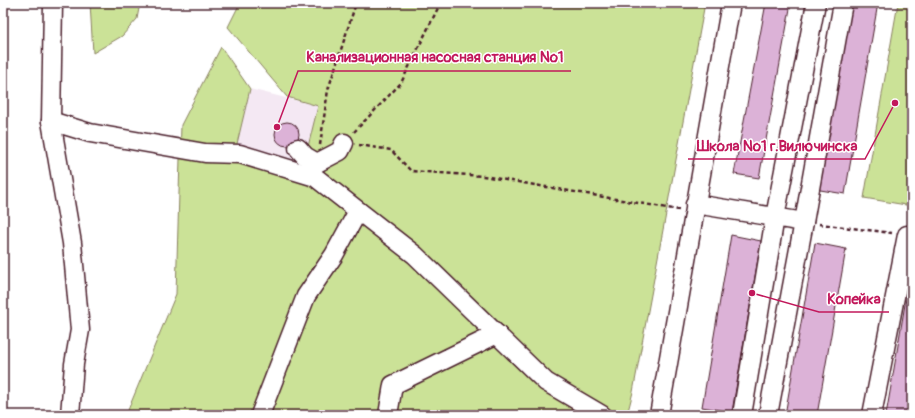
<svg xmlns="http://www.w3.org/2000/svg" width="915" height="418" font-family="Pangolin,sans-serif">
  <rect width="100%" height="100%" fill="#fff"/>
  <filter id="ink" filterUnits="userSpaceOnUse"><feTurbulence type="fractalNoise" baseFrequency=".025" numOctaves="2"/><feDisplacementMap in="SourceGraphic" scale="8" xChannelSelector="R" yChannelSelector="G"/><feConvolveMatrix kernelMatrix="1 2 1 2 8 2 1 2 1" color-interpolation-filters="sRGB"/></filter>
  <g filter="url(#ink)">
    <!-- built -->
    <polygon fill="#f4e8f3" points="250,89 318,106 304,163 236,148"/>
    <!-- green -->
    <g fill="#cbe297" stroke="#8a8061">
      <polygon points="90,3 140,3 137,19 122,36 93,53"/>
      <polygon points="240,3 705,3 633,392 627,415 126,415 176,294 181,125 221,47 250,89 236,148 304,163 318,106 287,97 228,27"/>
      <polygon points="898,3 912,3 912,206 864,198"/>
    </g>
    <!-- building -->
    <g fill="#dcb2d7" stroke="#4a1f2b">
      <polygon points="766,3 791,3 759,178 734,174"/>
      <polygon points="847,3 878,3 845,194 814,189"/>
      <circle cx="287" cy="134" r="12"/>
      <polygon points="731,235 761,241 732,412 702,407"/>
      <polygon points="815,243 846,249 817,415 785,415"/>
      <polygon points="907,293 912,294 912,415 886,415"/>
    </g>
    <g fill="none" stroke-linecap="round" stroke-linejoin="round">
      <!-- minor casing -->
      <g stroke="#4a1f2b" stroke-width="21">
        <g id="minor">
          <polyline points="53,3 51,121 72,243 80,330 74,364 70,415"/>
          <polyline points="51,121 90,133 205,153 240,154 315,177 415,255 546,382 602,415"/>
          <polyline points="298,148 305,156 317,163"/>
          <polyline points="317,163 340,151 344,143"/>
          <polyline points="695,204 804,222"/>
          <polyline points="260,415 306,296 334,255 358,211"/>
          <polyline points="388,415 393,385 497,334"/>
          <polyline points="659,415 731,3"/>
          <polyline points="742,415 775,217 816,3"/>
          <polyline points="768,415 804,222 843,3"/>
          <polyline points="872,415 907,235"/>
        </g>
      </g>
      <!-- path -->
      <g stroke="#4a1f2b" stroke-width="2.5" stroke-dasharray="4 3" stroke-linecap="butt">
        <polyline points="354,132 401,83 439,6 439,3"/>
        <polyline points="320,145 328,90 356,3"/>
        <polyline points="359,145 391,150 411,171 483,176 679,210"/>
        <polyline points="819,224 892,233"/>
      </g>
      <!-- minor -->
      <use href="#minor" stroke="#fff" stroke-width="18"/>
    </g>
  </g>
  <!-- callouts -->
  <path fill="none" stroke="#c2185b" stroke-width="1.5" d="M277 127L298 71H571M895 103L865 159H688M752 293L819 312H889"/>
  <g fill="#c2185b" stroke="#fff" stroke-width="1.5">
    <circle cx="277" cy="127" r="4"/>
    <circle cx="895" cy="103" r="4"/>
    <circle cx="752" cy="293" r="4"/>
  </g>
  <g font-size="15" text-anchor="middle" font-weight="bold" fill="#c2185b" stroke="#fff" stroke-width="3" stroke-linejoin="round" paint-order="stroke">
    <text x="435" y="62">Канализационная насосная станция №1</text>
    <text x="777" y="151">Школа №1 г.Вилючинска</text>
    <text x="854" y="304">Копейка</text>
  </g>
  <!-- margin -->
  <rect width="915" height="418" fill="none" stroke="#fff" stroke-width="16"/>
  <rect x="8" y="8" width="899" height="402" fill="none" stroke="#4a1f2b" stroke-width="1.5" filter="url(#ink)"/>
</svg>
